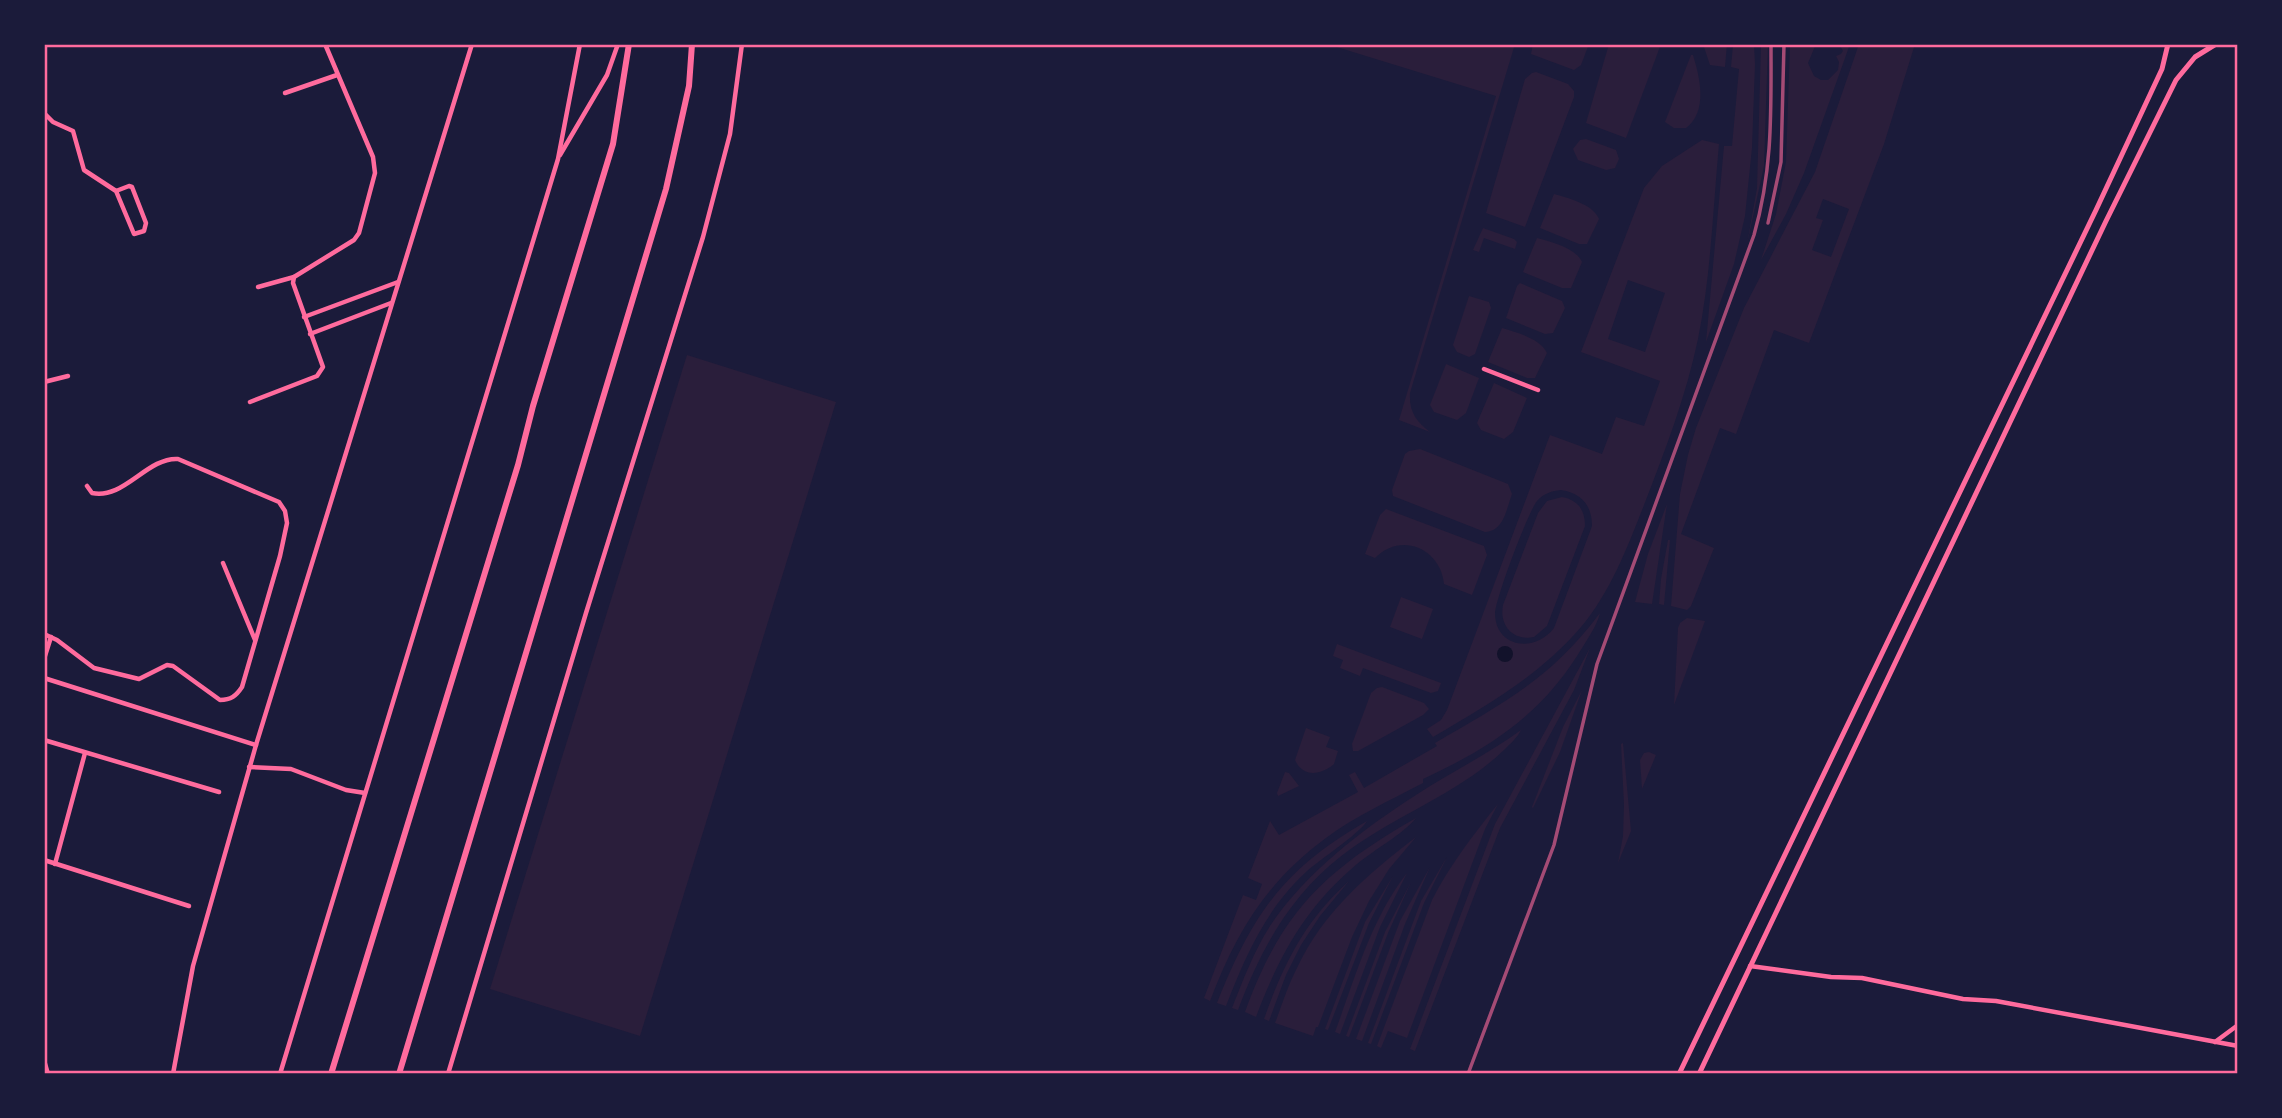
<svg xmlns="http://www.w3.org/2000/svg" width="2282" height="1118" font-family="'Public Sans',sans-serif">
  <rect width="100%" height="100%" fill="#1b1b3a"/>
  <!-- green -->
  <g fill="#2a1e3b" fill-rule="evenodd">
    <path d="M1327,44H1515L1410,393C1409,412 1416,421 1430,432L1399,420L1496,96Z"/>
    <polygon points="1533,44 1589,44 1581,65 1574,70 1531,54"/>
    <polygon points="1609,44 1661,44 1626,138 1586,123"/>
    <polygon points="1703,44 1754,44 1755,64 1752,148 1745,216 1734,264 1706,342 1724,146 1732,146 1739,69 1731,67 1733,45 1727,44 1725,67 1710,65"/>
    <polygon points="1761,44 1768,44 1764,166 1747,244 1757,188"/>
    <polygon points="1790,44 1816,44 1808,63 1814,76 1821,80 1828,80 1838,70 1839,62 1836,56 1841,54 1843,51 1839,44 1850,44 1804,173 1786,214 1761,260 1776,214 1786,162"/>
    <path d="M1859,44H1915L1884,144L1809,343L1774,330L1736,434L1720,428L1681,534L1714,548L1691,606L1687,610L1671,606L1680,494L1688,455L1696,428L1744,308L1815,172ZM1823,199L1849,209L1831,257L1812,250L1823,220L1816,218Z"/>
    <path d="M1691,55H1693C1700,78 1708,111 1686,128H1674L1665,122Z"/>
    <polygon points="1536,72 1568,84 1574,91 1574,97 1525,227 1486,213 1525,79 1532,73"/>
    <polygon points="1586,139 1616,150 1619,159 1615,168 1606,170 1578,160 1573,149 1580,140"/>
    <path d="M1702,140L1719,144C1713,208 1711,275 1698,339C1686,396 1665,451 1644,505C1628,546 1610,593 1581,627C1539,676 1487,705 1433,737L1427,729L1441,720L1447,710L1550,435L1602,454L1616,417L1644,426L1660,381L1581,352L1644,188L1662,166ZM1628,280L1665,293L1645,352L1608,339ZM1561,490C1582,493 1592,506 1592,526L1554,628C1535,653 1496,648 1495,614C1495,600 1528,512 1537,501C1544,493 1552,491 1561,490Z"/>
    <path d="M1554,194C1568,198 1593,204 1599,219L1587,244H1579L1540,228Z"/>
    <polygon points="1483,228 1514,239 1517,242 1515,249 1484,238 1479,252 1473,250"/>
    <path d="M1537,238C1551,242 1576,248 1582,262L1571,288H1562L1523,272Z"/>
    <polygon points="1520,283 1562,301 1565,308 1553,333 1545,334 1506,318 1517,286"/>
    <polygon points="1469,296 1489,302 1491,308 1475,354 1469,357 1457,352 1453,345"/>
    <path d="M1502,328C1516,332 1541,339 1547,353L1535,378H1527L1488,362Z"/>
    <polygon points="687,355 836,402 640,1036 490,989"/>
    <polygon points="1446,364 1479,378 1466,413 1457,420 1434,412 1430,405"/>
    <polygon points="1494,383 1527,398 1513,432 1504,439 1481,430 1477,423"/>
    <path d="M1420,449L1508,484L1512,494C1506,510 1504,531 1485,532L1393,496L1392,490L1405,454L1409,451Z"/>
    <path d="M1562,497C1578,500 1585,510 1585,526L1547,626L1534,637C1513,641 1499,626 1503,605L1538,513L1547,501Z"/>
    <polygon points="1667,504 1652,604 1635,602 1648,554"/>
    <path d="M1386,509L1484,546L1487,555L1472,595L1444,584C1441,549 1401,531 1375,558L1365,554L1380,515Z"/>
    <polygon points="1668,540 1670,540 1664,605 1659,604 1661,579"/>
    <polygon points="1401,597 1433,609 1422,639 1390,627"/>
    <path d="M1600,613C1597,626 1585,643 1577,656C1538,717 1488,749 1423,779V783C1391,800 1355,816 1326,838C1266,882 1236,933 1210,1001L1204,998L1243,895L1256,900L1262,884L1248,878L1270,821L1279,835L1358,792L1349,775L1355,772L1364,788L1437,746L1435,743C1503,703 1551,679 1600,613Z"/>
    <polygon points="1687,618 1705,621 1674,705 1678,628 1680,623"/>
    <polygon points="1337,644 1441,683 1438,691 1431,693 1363,668 1360,676 1340,668 1343,660 1333,656"/>
    <polygon points="1590,648 1574,690 1500,828 1415,1051 1410,1049 1495,824"/>
    <polygon points="1382,687 1424,703 1429,709 1423,715 1358,751 1353,751 1352,744 1371,693 1377,688"/>
    <polygon points="1582,690 1560,752 1533,808 1532,807 1563,727"/>
    <path d="M1306,728L1330,737L1326,747L1338,751L1334,764C1321,775 1303,778 1295,760Z"/>
    <path d="M1521,730C1518,737 1510,744 1504,750C1456,796 1392,816 1340,857C1289,897 1260,951 1238,1010L1232,1008C1243,980 1254,951 1270,926C1305,873 1363,829 1416,795C1451,772 1487,755 1521,730Z"/>
    <polygon points="1623,743 1631,831 1618,863 1623,836 1624,805 1621,744"/>
    <polygon points="1649,752 1656,755 1642,789 1640,760 1644,753"/>
    <polygon points="1285,772 1289,773 1299,786 1278,796 1277,793"/>
    <path d="M1498,804L1485,829L1407,1038L1388,1031L1381,1048L1377,1046L1432,900C1450,865 1473,835 1498,804Z"/>
    <path d="M1416,818C1402,835 1375,849 1357,864C1305,908 1280,954 1256,1017L1245,1012C1281,912 1325,870 1416,818Z"/>
    <path d="M1367,821C1357,836 1321,858 1305,873C1266,909 1245,957 1226,1006L1217,1003C1252,915 1283,869 1367,821Z"/>
    <path d="M1416,837L1389,869L1369,901L1352,937L1318,1027H1316L1313,1036L1275,1023C1282,1005 1288,985 1297,968C1323,912 1368,874 1416,837Z"/>
    <polygon points="1447,857 1424,903 1371,1044 1368,1043 1421,901"/>
    <polygon points="1430,867 1405,924 1362,1041 1356,1039 1400,921"/>
    <path d="M1407,873L1380,927L1340,1034L1335,1032C1355,978 1371,919 1407,873Z"/>
    <polygon points="1393,876 1369,923 1328,1030 1325,1029 1365,922"/>
    <path d="M1349,881L1320,916L1301,945L1286,975L1269,1021L1264,1019C1284,963 1304,922 1349,881Z"/>
    <polygon points="1411,882 1388,933 1349,1037 1346,1036 1385,932"/>
  </g>
  <!-- water -->
  <circle fill="#12122b" cx="1505" cy="654" r="8"/>
  <g fill="none" stroke-linecap="round" stroke-linejoin="round">
    <!-- minor -->
    <g stroke="#ff6b9d" stroke-width="4.5">
      <polyline points="285,93 337,75"/>
      <polyline points="44,113 53,122 73,131 84,170 116,191 134,234 144,231 146,223 132,187 129,186 116,191"/>
      <polyline points="560,155 607,75 618,44"/>
      <polyline points="258,287 294,277"/>
      <polyline points="304,317 398,282"/>
      <polyline points="310,334 391,303"/>
      <polyline points="1484,369 1538,390"/>
      <polyline points="44,382 68,376"/>
      <polyline points="250,402 317,376 323,367 293,283 294,277 354,240 359,233 375,173 373,157 325,44"/>
      <polyline points="223,563 255,640"/>
      <path d="M44,634L57,640L94,668L139,679L167,665L173,666L220,700C231,700 236,696 242,687L280,556L287,523L285,511L279,502L178,459C147,457 124,500 92,493L87,486"/>
      <polyline points="44,659 51,637"/>
      <polyline points="44,678 256,745"/>
      <polyline points="44,740 219,792"/>
      <polyline points="249,767 291,769 346,790 365,793"/>
      <polyline points="44,860 189,906"/>
      <polyline points="55,864 85,753"/>
      <polyline points="1750,966 1831,977 1862,978 1963,999 1996,1001 2238,1046"/>
      <polyline points="2215,1042 2238,1025"/>
      <polyline points="44,1060 48,1074"/>
      <polyline points="173,1074 193,966 256,745 472,44"/>
      <polyline points="280,1074 558,159 580,44"/>
      <polyline points="448,1074 586,613 703,237 730,134 742,44"/>
    </g>
    <!-- tertiary -->
    <g stroke="#ff6b9d" stroke-width="5">
      <polyline points="1679,1074 2096,210 2162,69 2168,44"/>
      <polyline points="1699,1074 2106,221 2176,80 2195,57 2216,44"/>
    </g>
    <!-- secondary -->
    <g stroke="#ff6b9d" stroke-width="6">
      <polyline points="331,1074 518,465 533,406 613,144 629,44"/>
      <polyline points="399,1074 666,189 689,86 692,44"/>
    </g>
    <!-- rail -->
    <g stroke="#a44b75" stroke-width="3.5">
      <polyline points="1768,223 1781,162 1784,44"/>
      <path d="M1468,1074L1554,845L1597,664L1754,235C1773,168 1771,112 1771,44"/>
    </g>
  </g>
  <!-- border -->
  <rect width="2282" height="1118" fill="none" stroke="#1b1b3a" stroke-width="91"/>
  <rect x="46" y="46" width="2190" height="1026" fill="none" stroke="#ff6b9d" stroke-width="2.5"/>
</svg>
